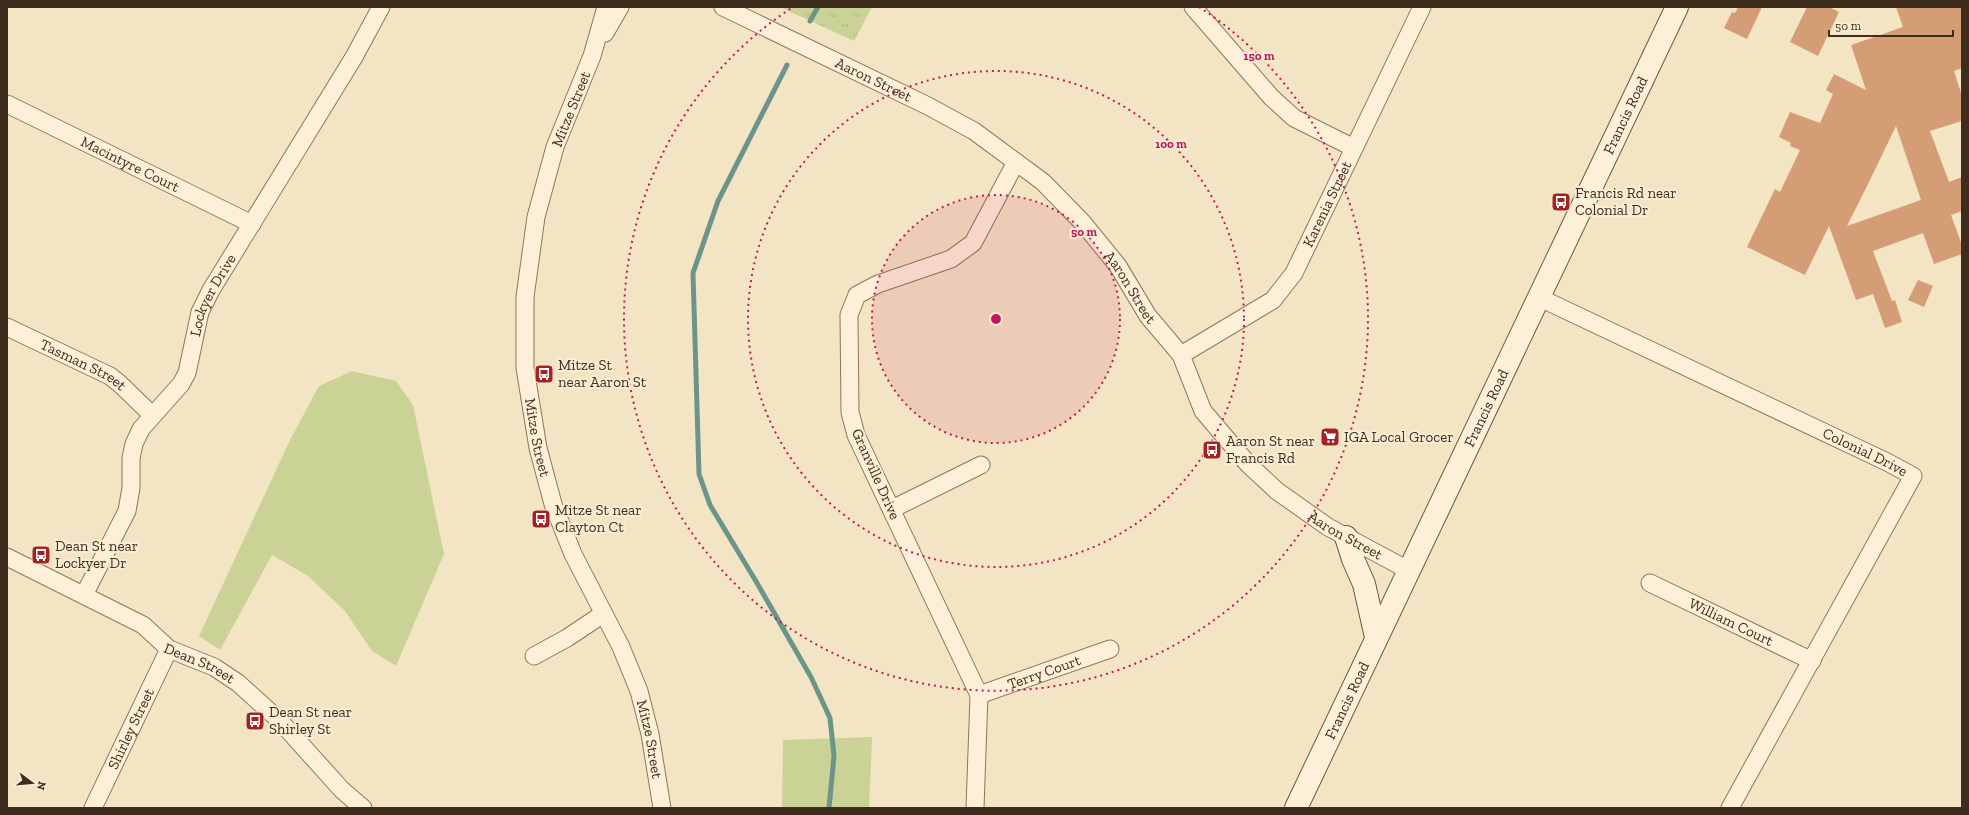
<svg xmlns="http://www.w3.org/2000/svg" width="1969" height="815" font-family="'Zilla Slab',serif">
  <defs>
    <pattern id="grass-tufts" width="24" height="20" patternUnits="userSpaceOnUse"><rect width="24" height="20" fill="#cbd296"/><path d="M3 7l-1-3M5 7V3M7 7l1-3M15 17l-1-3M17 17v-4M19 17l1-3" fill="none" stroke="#afb581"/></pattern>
  </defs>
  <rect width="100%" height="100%" fill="#f3e5c4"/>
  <!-- grass -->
  <polygon fill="url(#grass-tufts)" points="780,7 872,7 854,41"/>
  <!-- green -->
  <g fill="#cbd296">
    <polygon points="352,371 396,381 413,405 444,554 396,666 372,651 345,611 308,576 272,555 220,650 199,636 290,440 319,386"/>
    <polygon points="872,737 869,808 782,808 783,740"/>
  </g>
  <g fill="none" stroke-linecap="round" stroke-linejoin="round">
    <!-- stream -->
    <g stroke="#6b958b" stroke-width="5">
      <polyline points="810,21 818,7"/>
      <polyline points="787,65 718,201 693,273 699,474 710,505 757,583 811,677 830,718 834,756 829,808"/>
    </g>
  </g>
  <!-- building -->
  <g fill="#d59d76" fill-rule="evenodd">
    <polygon points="1738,7 1762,7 1747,39 1724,28 1732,12 1735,13"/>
    <polygon points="1807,7 1829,7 1839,12 1818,56 1790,42"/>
    <path d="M1896,7H1962V68L1954,71L1962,96V121L1930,131L1949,182L1962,177V211L1951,215L1962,245V254L1934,264L1923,233L1873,251L1892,301L1895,300L1902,322L1885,328L1873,294L1856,300L1829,226L1805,275L1747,247L1775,189L1780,192L1800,150L1790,146L1791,143L1779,137L1790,112L1820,123L1833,94L1826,90L1834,74L1866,90L1851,45L1903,27ZM1896,126L1921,200L1847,226L1870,180Z"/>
    <polygon points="1918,280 1933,286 1924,307 1908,300"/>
  </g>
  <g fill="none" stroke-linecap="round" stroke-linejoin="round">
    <!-- minor casing -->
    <g stroke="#907558" stroke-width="19">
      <g id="minor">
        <path id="s1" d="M606,7L592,56L555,147L536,217L525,297V368L538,448L553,504L573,554L621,647L639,691L650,734L662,808"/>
        <path id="s2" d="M723,7L928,106L974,131L1043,182L1083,223L1118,266L1148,316L1181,355L1203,411L1248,464L1277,491L1328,527L1408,570"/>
        <polyline points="1193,7 1271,97 1294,118 1354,148"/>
        <polyline points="605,33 620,7"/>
        <path id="s3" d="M7,104L252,224"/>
        <path id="s4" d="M1538,297L1887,462L1913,476L1730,808"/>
        <path id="s5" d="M7,327L110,376L120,384L152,415"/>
        <path id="s6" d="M1181,355L1273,300L1294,273L1422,7"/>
        <polyline points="892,509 981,465"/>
        <path id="s7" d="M7,557L143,625L169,649L214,667L238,683L279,720L342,790L363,808"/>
        <path id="s8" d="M1650,583L1812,661"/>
        <path id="s9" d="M84,595L127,511L131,488V458L134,444L141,429L181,384L187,373L200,312L211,290L354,57L381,7"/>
        <polyline points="534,656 567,638 603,614"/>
        <path id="s10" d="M979,695L1110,649"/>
        <path id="s11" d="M93,808L169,649"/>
        <polyline points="975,808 979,695 856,435 850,412 849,315 857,295 878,284 951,259 973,243 1016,162"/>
      </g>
    </g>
    <!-- secondary casing -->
    <g stroke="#71563b" stroke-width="24">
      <g id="secondary">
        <polyline points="1346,537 1353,559 1364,584 1376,637"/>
        <path id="s12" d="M1296,808L1677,7"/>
      </g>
    </g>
    <!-- minor -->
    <use href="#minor" stroke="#fcf1d8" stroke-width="17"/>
    <!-- secondary -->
    <use href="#secondary" stroke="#fcf1d8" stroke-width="22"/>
  </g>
  <!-- distance rings -->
  <circle cx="996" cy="319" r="124" fill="#c2185b" fill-opacity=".12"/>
  <g fill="none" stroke="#c2185b" stroke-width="2" stroke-dasharray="2 4">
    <circle cx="996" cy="319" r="124"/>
    <circle cx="996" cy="319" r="248"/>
    <path d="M1199 7A372 372 0 1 1 793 7"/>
  </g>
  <!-- icons -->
  <defs>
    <g id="bus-square" transform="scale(1)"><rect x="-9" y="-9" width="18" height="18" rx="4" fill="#a52122" stroke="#f9eed4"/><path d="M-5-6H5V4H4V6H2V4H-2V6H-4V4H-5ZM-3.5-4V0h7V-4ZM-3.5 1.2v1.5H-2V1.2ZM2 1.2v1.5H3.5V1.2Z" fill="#fff"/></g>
    <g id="supermarket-square" transform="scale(1)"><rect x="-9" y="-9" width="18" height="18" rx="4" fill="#a52122" stroke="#f9eed4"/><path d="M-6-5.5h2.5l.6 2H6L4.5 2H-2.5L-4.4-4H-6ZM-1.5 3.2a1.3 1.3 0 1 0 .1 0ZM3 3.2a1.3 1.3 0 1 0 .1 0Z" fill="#fff"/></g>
  </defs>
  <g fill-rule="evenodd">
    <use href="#bus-square" x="1561" y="202"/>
    <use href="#bus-square" x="544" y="374"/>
    <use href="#supermarket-square" x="1330" y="437"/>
    <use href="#bus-square" x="1212" y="450"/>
    <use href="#bus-square" x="541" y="519"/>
    <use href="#bus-square" x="41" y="555"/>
    <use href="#bus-square" x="255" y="721"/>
  </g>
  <g text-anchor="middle" stroke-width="4" stroke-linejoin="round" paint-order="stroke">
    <!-- street labels -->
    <g font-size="15" fill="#3e2d1d" stroke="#f9eed4">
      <text dy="5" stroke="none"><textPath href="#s2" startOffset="167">Aaron Street</textPath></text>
      <text transform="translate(571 109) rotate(-68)" y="5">Mitze Street</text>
      <text dy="5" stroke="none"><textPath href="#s12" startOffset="767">Francis Road</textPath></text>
      <text dy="5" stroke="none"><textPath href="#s3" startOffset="137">Macintyre Court</textPath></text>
      <text dy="5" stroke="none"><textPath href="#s6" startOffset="218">Karenia Street</textPath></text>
      <text dy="5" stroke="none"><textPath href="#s2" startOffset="503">Aaron Street</textPath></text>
      <text dy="5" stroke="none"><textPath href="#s9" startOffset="334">Lockyer Drive</textPath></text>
      <text dy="5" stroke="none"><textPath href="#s5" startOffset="85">Tasman Street</textPath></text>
      <text dy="5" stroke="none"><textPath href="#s12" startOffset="443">Francis Road</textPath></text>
      <text dy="5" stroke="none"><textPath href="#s1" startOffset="444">Mitze Street</textPath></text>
      <text dy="5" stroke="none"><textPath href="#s4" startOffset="362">Colonial Drive</textPath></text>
      <text transform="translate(876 474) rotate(66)" y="5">Granville Drive</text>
      <text dy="5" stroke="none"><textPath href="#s2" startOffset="839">Aaron Street</textPath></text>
      <text dy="5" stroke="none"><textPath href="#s8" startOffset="90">William Court</textPath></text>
      <text dy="5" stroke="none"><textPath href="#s7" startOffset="221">Dean Street</textPath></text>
      <text dy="5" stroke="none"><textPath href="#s10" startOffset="69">Terry Court</textPath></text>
      <text dy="5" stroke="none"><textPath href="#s12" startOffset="119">Francis Road</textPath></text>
      <text dy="5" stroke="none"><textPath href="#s11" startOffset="88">Shirley Street</textPath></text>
      <text dy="5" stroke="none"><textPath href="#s1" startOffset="768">Mitze Street</textPath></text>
    </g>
    <!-- poi labels -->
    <g font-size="15" fill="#3e2d1d" stroke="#f9eed4" text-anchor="start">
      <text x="1575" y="198">Francis Rd near<tspan x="1575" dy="17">Colonial Dr</tspan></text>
      <text x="558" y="370">Mitze St<tspan x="558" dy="17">near Aaron St</tspan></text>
      <text x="1344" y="442">IGA Local Grocer</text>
      <text x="1226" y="446">Aaron St near<tspan x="1226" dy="17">Francis Rd</tspan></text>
      <text x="555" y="515">Mitze St near<tspan x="555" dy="17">Clayton Ct</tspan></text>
      <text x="55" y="551">Dean St near<tspan x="55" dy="17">Lockyer Dr</tspan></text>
      <text x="269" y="717">Dean St near<tspan x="269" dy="17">Shirley St</tspan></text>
    </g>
  </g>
  <circle cx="996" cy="319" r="6" fill="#c2185b" stroke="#f9eed4" stroke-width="2"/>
  <g font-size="12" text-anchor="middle" font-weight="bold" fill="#c2185b" stroke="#f9eed4" stroke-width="4" stroke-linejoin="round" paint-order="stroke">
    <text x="1259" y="60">150 m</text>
    <text x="1171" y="148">100 m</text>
    <text x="1084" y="236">50 m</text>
  </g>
  <!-- border -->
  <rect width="1969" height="815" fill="none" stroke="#3e2d1d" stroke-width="16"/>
  <!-- north arrow -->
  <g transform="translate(32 783) rotate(106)" stroke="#f9eed4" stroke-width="3" paint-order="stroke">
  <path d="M0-3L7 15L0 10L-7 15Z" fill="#3e2d1d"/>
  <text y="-6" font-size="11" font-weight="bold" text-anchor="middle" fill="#3e2d1d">N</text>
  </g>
  <!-- scale -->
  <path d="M1829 30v6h124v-6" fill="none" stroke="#3e2d1d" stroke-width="2"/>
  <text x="1835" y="30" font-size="12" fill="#3e2d1d" stroke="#f9eed4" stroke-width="3" paint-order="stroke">50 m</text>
</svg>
